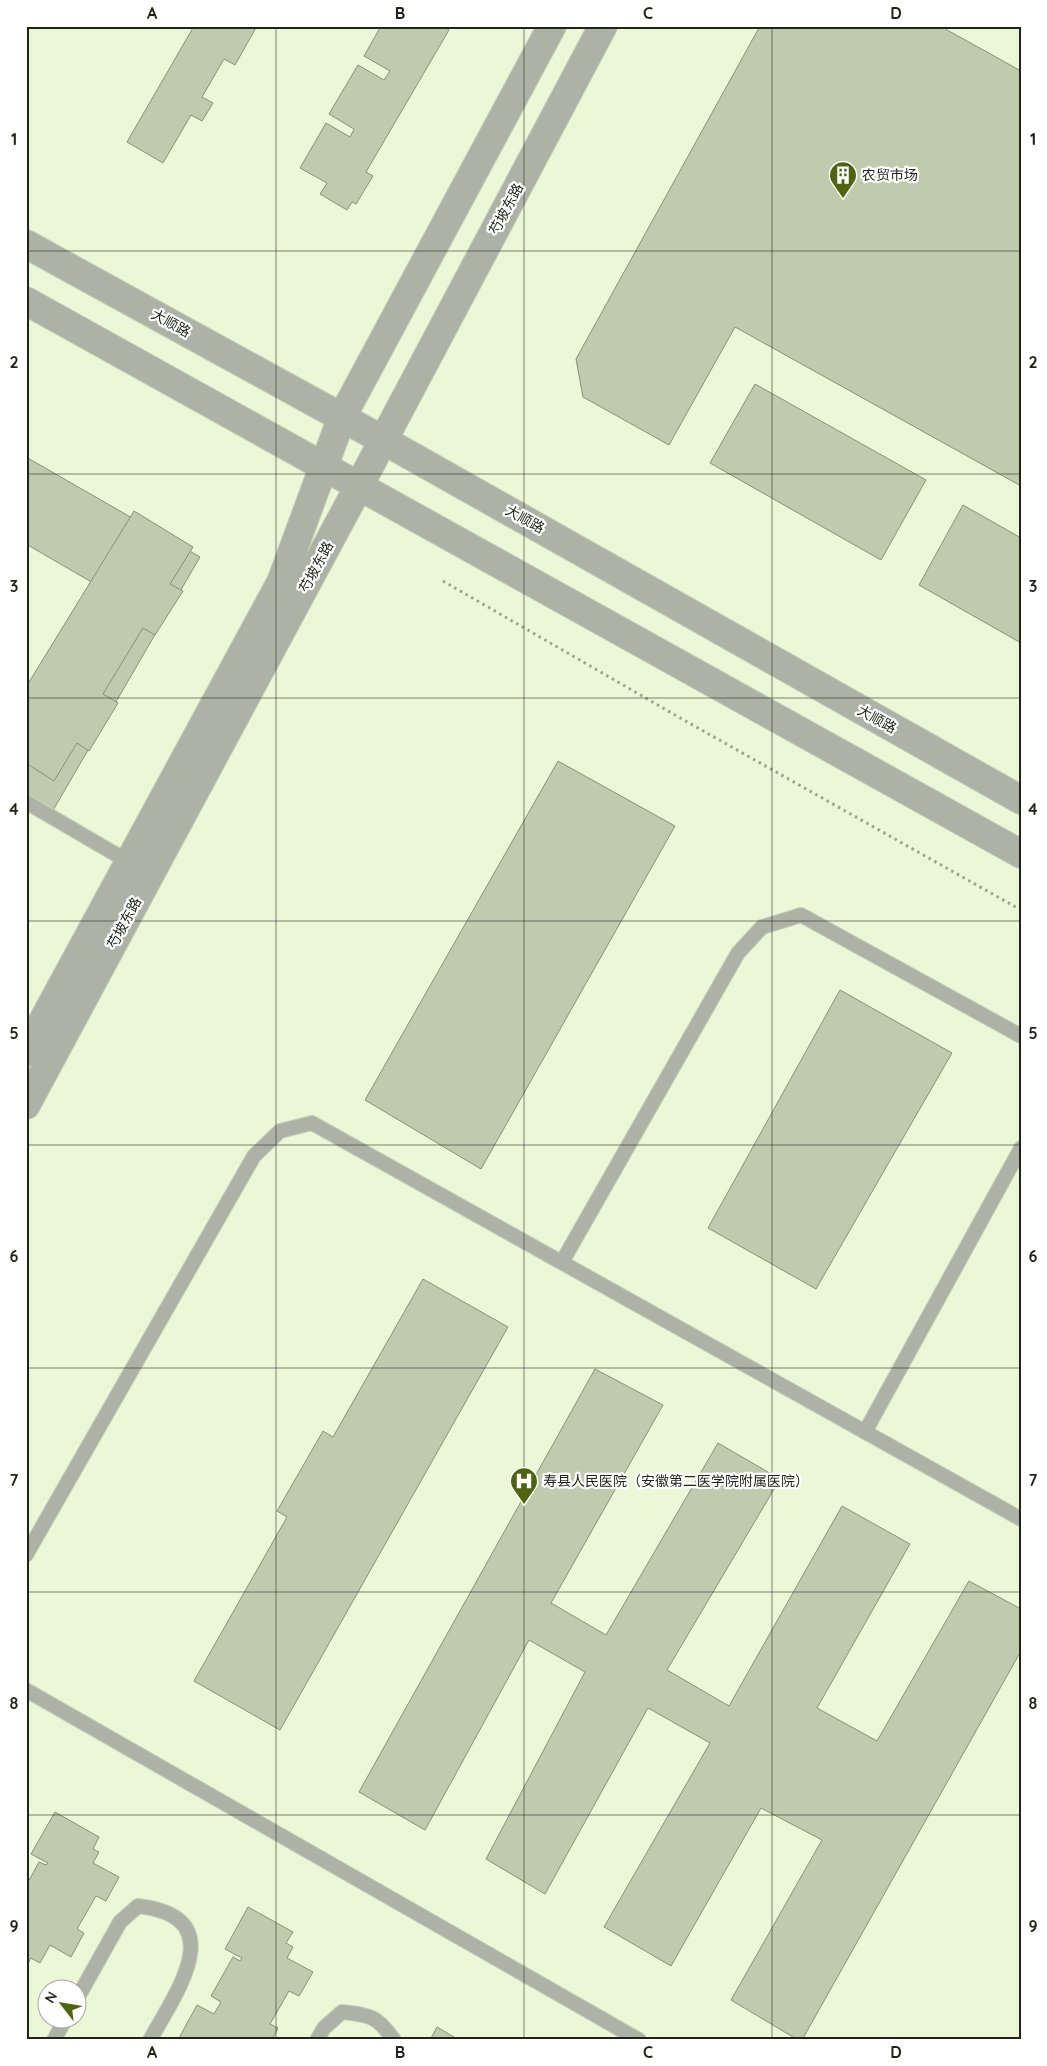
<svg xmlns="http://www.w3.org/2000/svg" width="1047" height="2066" font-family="Quicksand,'Noto Sans SC',sans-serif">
  <rect width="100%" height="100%" fill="#ecf7d8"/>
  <!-- building -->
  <g fill="#c0cbae" stroke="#879176">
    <polygon points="194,26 257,26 235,65 224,59 202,97 213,103 202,121 191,115 163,163 127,142"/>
    <polygon points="381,26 443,26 449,30 366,172 373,176 356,204 352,202 347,210 320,194 327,183 300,168 326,123 350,137 354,129 329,114 358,65 384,80 390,71 364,56"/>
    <polygon points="760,26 940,26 1021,71 1021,486 735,327 669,445 583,397 576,359"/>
    <polygon points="755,384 926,480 881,560 710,463"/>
    <polygon points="26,457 200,557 48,819 26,807 26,731 107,591 26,544"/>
    <polygon points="963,505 1021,538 1021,643 919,585"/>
    <polygon points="134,511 193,547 170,584 183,591 155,635 143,628 103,694 118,703 89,751 77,743 54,781 26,763 26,687"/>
    <polygon points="558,761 675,826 481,1169 365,1100"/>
    <polygon points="840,990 952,1053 816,1289 708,1228"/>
    <polygon points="423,1279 508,1327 280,1730 194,1681 287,1517 277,1511 323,1431 333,1437"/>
    <polygon points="595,1369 663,1405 551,1603 606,1635 718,1443 780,1479 667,1670 729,1706 842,1506 910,1544 817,1708 877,1741 969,1581 1021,1609 1021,1651 802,2040 798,2040 731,2000 822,1840 761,1808 671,1966 604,1927 710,1743 648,1708 545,1894 486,1859 585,1672 529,1640 425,1830 359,1792"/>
    <polygon points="55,1812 99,1837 93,1849 99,1852 93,1863 119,1877 106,1901 96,1896 77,1929 84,1933 71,1957 50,1945 40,1963 31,1958 26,1967 26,1886 39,1862 46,1865 48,1863 31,1854"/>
    <polygon points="248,1907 293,1932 286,1943 293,1947 287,1958 313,1972 299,1996 289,1991 270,2024 278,2028 272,2040 178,2040 197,2005 214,2014 221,2002 211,1996 233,1957 240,1961 242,1958 225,1949"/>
    <polygon points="437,2027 459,2040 430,2040"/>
  </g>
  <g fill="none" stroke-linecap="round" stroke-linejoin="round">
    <!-- service casing -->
    <g stroke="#c7d1b5" stroke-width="16">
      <g id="service">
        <polyline points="26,802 129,862"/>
        <polyline points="562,1262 738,953 762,927 801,915 1021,1036"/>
        <polyline points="865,1432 1021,1148"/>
        <polyline points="26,1555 254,1156 280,1131 312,1123 1021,1519"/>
        <polyline points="26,1690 639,2040"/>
        <path d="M78,1997L120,1922L138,1906C232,1917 177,1991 150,2040"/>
        <polyline points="54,2040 66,2018"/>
        <path d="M317,2040L324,2028L342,2012C371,2015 377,2016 394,2040"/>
      </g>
    </g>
    <!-- tertiary casing -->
    <g stroke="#c7d1b5" stroke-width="30">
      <g id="tertiary">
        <polyline points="26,244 383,440 1021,800"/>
        <polyline points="26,301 1021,854"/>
        <polyline points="26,1052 281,582 342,417 552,26"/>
        <polyline points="26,1105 359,486 603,26"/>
      </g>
    </g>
    <!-- path -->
    <polyline stroke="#9ba38c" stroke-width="3" stroke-dasharray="2.5 4" stroke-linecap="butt" points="443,581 675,715 1021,910"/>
    <!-- service -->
    <use href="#service" stroke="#aeb2a6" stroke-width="14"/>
    <!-- tertiary -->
    <use href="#tertiary" stroke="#aeb2a6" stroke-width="28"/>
  </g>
  <!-- grid -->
  <path fill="none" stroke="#1f2318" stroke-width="1" stroke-opacity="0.55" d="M276,26V2040M524,26V2040M772,26V2040M26,251H1021M26,474H1021M26,698H1021M26,921H1021M26,1145H1021M26,1368H1021M26,1592H1021M26,1815H1021"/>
  <!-- icons -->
  <defs>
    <g id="building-pin" transform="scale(1.4375)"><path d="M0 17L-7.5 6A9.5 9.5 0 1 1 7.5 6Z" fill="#4f6411" stroke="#fff"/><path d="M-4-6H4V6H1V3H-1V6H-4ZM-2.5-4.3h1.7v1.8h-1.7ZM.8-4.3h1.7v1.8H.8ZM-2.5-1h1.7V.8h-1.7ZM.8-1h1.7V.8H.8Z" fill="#fff"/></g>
    <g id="hospital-pin" transform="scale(1.4375)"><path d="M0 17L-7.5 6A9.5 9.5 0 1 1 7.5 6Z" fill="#4f6411" stroke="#fff"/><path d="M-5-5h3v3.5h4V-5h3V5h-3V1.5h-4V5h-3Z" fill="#fff"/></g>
  </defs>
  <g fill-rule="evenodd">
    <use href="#building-pin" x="843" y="175"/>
    <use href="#hospital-pin" x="524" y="1481"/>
  </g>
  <g text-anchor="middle" stroke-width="4.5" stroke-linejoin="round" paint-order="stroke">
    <!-- poi labels -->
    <g font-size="14" fill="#1f2318" stroke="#fff" text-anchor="start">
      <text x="862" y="180">农贸市场</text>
      <text x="543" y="1486">寿县人民医院（安徽第二医学院附属医院）</text>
    </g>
    <!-- street labels -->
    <g font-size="14" fill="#1f2318" stroke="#fff">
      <text transform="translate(506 209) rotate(-62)" y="5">芍坡东路</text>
      <text transform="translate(171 323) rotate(29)" y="5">大顺路</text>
      <text transform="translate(525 519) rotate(29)" y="5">大顺路</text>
      <text transform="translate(316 567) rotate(-62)" y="5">芍坡东路</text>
      <text transform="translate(877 719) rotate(29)" y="5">大顺路</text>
      <text transform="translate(124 923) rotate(-62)" y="5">芍坡东路</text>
    </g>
  </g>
  <!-- border -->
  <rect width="1047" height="2066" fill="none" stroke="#ffffff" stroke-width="55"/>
  <!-- north arrow -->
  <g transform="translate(62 2004) rotate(301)"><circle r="24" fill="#ffffff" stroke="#a5a7a3"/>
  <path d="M0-4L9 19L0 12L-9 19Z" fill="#4f6411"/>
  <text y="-8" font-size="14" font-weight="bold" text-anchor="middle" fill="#1f2318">N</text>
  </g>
  <rect x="28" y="28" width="992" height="2010" fill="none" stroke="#1f2318" stroke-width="2"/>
  <g font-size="16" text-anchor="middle" font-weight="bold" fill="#1f2318">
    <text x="152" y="19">A</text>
    <text x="400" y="19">B</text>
    <text x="648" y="19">C</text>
    <text x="896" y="19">D</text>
    <text x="14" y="145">1</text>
    <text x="1033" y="145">1</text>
    <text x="14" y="368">2</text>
    <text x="1033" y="368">2</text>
    <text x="14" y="592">3</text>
    <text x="1033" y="592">3</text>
    <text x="14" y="815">4</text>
    <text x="1033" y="815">4</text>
    <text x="14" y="1039">5</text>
    <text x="1033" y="1039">5</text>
    <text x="14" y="1262">6</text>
    <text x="1033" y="1262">6</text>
    <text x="14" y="1486">7</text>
    <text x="1033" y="1486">7</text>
    <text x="14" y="1709">8</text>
    <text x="1033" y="1709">8</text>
    <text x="14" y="1932">9</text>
    <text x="1033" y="1932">9</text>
    <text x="152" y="2058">A</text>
    <text x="400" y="2058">B</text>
    <text x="648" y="2058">C</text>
    <text x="896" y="2058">D</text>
  </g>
</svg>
